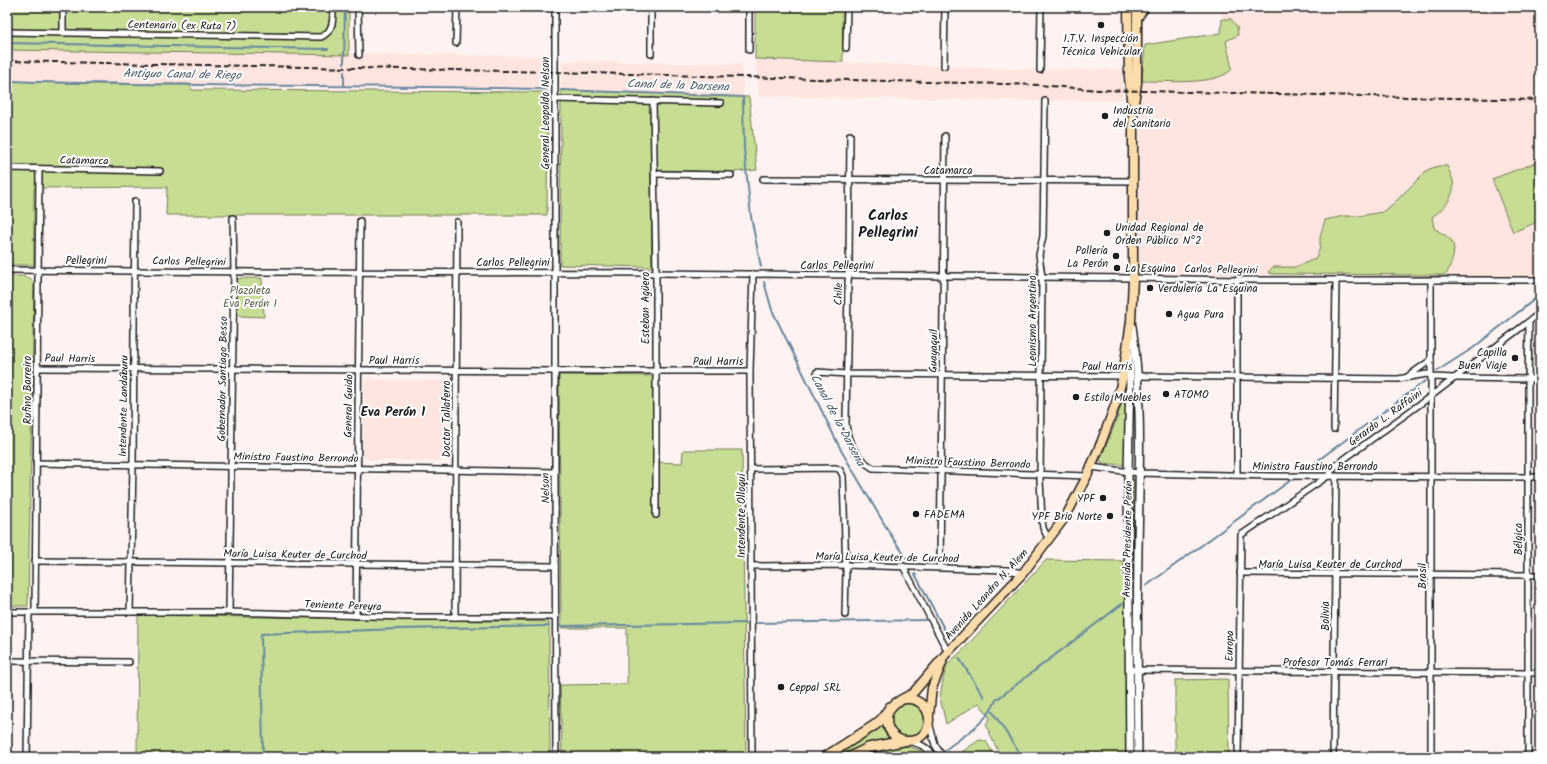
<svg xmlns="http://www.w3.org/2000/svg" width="1547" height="764" font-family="Kalam,sans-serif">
  <rect width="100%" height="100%" fill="#fff3f1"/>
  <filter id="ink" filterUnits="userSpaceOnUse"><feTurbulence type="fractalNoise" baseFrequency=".025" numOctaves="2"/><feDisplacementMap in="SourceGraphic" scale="8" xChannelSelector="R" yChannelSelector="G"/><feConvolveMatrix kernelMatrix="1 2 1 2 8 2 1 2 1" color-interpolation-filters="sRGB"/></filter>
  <g filter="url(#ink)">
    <!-- built -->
    <g fill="#ffe5e0">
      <polygon points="1222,7 1540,7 1540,277 1148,274 1139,268 1140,111 1145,45 1221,33"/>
      <polygon points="7,50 546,56 547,89 370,86 100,84 7,81"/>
      <polygon points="755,59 1040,70 1122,69 1123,100 1045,101 759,96"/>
      <polygon points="562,61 742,64 743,97 561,90"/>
      <polygon points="371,375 371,380 449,381 448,458 445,461 379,460 369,460 363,457 364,382"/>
    </g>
    <!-- green -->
    <g fill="#c6dd93" stroke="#717c58">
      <polygon points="7,7 349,7 349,55 7,50"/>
      <polygon points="755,7 842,7 843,62 755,59"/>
      <path d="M1222,19H1231L1237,27L1238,35L1226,41L1232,69C1218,86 1164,81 1142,81L1145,45L1221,33Z"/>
      <polygon points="7,81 100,84 189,84 192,90 548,92 547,215 166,215 167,187 34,188 34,265 7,265"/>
      <polygon points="561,90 749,97 757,170 732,172 651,170 652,267 560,265"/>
      <polygon points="1540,161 1540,221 1513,232 1492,179"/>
      <path d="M1438,166H1447C1449,171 1452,176 1453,181C1456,197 1443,209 1432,217L1434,228C1439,232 1446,235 1450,239C1459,249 1450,266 1446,275L1272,274L1268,272L1273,267H1295L1315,259L1320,248V236L1325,220L1344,216H1359L1382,212L1393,204L1427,170Z"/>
      <polygon points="7,276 22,276 30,278 34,283 28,606 7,606"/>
      <polygon points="240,278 262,278 264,317 240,316 237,312 237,280"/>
      <polygon points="559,375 655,376 656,462 682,463 683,450 742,450 746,757 562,757 560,685 627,684 627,628 561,628"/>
      <polygon points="1124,394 1127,397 1126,463 1122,465 1102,463 1100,460 1117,419"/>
      <polygon points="1133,479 1135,479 1134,550 1132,550"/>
      <polygon points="1046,560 1126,561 1126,757 1001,757 990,735 986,724 990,718 979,703 946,724 940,698 943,679 947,664 961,652"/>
      <polygon points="138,615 549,622 550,757 137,757"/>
      <polygon points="1228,679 1229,757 1175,757 1175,680"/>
      <circle cx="908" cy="721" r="18"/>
      <polygon points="882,726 884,732 890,740 852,752 844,757 832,757"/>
      <polygon points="979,740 986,741 995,757 956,756"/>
      <polygon points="906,746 922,751 928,757 863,757 872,753"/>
    </g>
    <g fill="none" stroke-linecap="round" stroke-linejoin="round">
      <!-- stream -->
      <g stroke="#67879f" stroke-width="2">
        <polyline points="7,43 328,49"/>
        <polyline points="344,64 345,7"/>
        <polyline points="344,72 344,85"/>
        <path d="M7,81C187,87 367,85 547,89"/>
        <polyline points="561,90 743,97 744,148 751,217 761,267"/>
        <polyline points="764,282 772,310 842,452 892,537 908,560"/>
        <polyline points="1437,371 1473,348 1540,295"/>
        <polyline points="1305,470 1425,381"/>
        <polyline points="915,574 949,638"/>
        <polyline points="1146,586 1291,480"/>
        <polyline points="755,623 926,620"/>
        <polyline points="561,626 748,623"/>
        <polyline points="959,658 984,697"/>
        <polyline points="992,711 1022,757"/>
        <path d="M945,750C964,735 987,723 996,700L1122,604"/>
        <polyline points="263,757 261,634 398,629 549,626"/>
      </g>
      <!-- street casing -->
      <g stroke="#1c1c1c" stroke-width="8">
        <g id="street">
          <polyline points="63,7 63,33"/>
          <polyline points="358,7 359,55"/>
          <polyline points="555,7 555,472 556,757"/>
          <path d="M7,32L321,37C334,31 333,19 333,7"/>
          <polyline points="456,43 457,7"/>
          <polyline points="846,48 847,7"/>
          <polyline points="749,50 749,7"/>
          <polyline points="651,54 651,7"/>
          <polyline points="944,66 945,7"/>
          <polyline points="1040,70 1041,7"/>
          <polyline points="555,99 721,103"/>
          <polyline points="653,101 656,273 656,515"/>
          <polyline points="1045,101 1043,236 1039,255 1042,277 1040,480 1042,520 1043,528 1049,540"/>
          <path d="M850,135L849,266L848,283L846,423C847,442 856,458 873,468L1087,476"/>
          <polyline points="7,168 160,171"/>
          <polyline points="655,174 731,175"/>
          <polyline points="763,179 1133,181"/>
          <polyline points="7,270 264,272 656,273 1133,278 1237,280 1540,280"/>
          <polyline points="1431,281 1431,757"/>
          <polyline points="37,368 555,371 750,371"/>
          <polyline points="817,372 847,374 1126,376"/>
          <polyline points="1136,376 1398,379 1427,374 1434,377 1454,378 1540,379"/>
          <polyline points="1407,377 1431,360"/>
          <polyline points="1334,429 1336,280"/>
          <polyline points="36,463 555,472"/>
          <polyline points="1091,467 1139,473 1273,476 1540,477"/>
          <polyline points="751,469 836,468 840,470 843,476 846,572 845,615"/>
          <polyline points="1237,475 1237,280"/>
          <polyline points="35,561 555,566"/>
          <polyline points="751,566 846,565 1007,570 1023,573"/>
          <polyline points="903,566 948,652"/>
          <polyline points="940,567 945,136"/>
          <polyline points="1240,573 1540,575"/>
          <polyline points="7,612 229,612 405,617 555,617"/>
          <polyline points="35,612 39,169"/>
          <polyline points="130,612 133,464 135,201"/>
          <polyline points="229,612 234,272 233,218"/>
          <polyline points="356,616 360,221"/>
          <polyline points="455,617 457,222"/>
          <polyline points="7,661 129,662"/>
          <polyline points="1129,670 1540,673"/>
          <polyline points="929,722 935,745 943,757"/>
          <path d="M909,741C919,744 929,747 934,757"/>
          <polyline points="27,757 29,612"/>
          <polyline points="752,757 750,371 753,274"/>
          <polyline points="1238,757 1241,535 1328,476 1336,465 1431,396 1540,313"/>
          <polyline points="1333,757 1336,476"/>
          <polyline points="1528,757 1528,386 1529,322"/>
        </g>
      </g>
      <!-- secondary casing -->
      <g stroke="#1c1c1c" stroke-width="10">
        <g id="secondary">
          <path d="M1132,326C1143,399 1139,476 1138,550C1137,619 1137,688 1138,757"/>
          <polyline points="1128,351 1130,376 1128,473 1130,757"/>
        </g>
      </g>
      <!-- primary casing -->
      <g stroke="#1c1c1c" stroke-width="11">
        <g id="primary">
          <polyline points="1128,7 1129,77 1131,99"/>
          <polyline points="1137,18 1145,7"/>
          <circle cx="908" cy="720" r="21"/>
          <polyline points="900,700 913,693 946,654 1023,573 1066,516 1087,476 1101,443 1116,403 1123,376 1131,321 1133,278 1133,110 1137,83 1137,7"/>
          <polyline points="929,715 932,688 942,663"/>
        </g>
      </g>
      <!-- highway casing -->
      <g stroke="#1c1c1c" stroke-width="12">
        <g id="highway">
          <polyline points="825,757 875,725 882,719 890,707"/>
          <polyline points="850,757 868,748 903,741"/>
        </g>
      </g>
      <!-- street -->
      <use href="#street" stroke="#fff" stroke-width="5"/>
      <!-- secondary -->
      <use href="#secondary" stroke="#fff" stroke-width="7"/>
      <!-- primary -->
      <use href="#primary" stroke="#fddcac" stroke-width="8"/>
      <!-- highway -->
      <use href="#highway" stroke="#fddcac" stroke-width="9"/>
      <!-- rail -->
      <polyline stroke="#1c1c1c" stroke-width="2" stroke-dasharray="6 3" stroke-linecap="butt" points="7,61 555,72 1039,85 1100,90 1540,100"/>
    </g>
  </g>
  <!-- markers -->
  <g fill="#1c1c1c" stroke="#fff" stroke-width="1.5">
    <circle cx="1101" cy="25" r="4"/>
    <circle cx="1105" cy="116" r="4"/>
    <circle cx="1107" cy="233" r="4"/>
    <circle cx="1116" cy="256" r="4"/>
    <circle cx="1117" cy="268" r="4"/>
    <circle cx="1150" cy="288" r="4"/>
    <circle cx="1169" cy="314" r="4"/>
    <circle cx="1515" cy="358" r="4"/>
    <circle cx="1166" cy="394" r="4"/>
    <circle cx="1076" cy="397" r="4"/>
    <circle cx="1103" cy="498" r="4"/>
    <circle cx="916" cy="514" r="4"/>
    <circle cx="1110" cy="516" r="4"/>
    <circle cx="781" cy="687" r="4"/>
  </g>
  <g text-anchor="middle" stroke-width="4" stroke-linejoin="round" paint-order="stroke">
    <!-- street labels -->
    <g font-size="11" fill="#1c1c1c" stroke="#fff">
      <text transform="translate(182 25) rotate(1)" y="4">Centenario (ex Ruta 7)</text>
      <text transform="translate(545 113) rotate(-90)" y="4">General Leopoldo Nelson</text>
      <text transform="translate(84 160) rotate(1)" y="4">Catamarca</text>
      <text x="948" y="174">Catamarca</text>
      <text x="86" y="264">Pellegrini</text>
      <text transform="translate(189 261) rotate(1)" y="4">Carlos Pellegrini</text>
      <text x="513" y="266">Carlos Pellegrini</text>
      <text x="837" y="269">Carlos Pellegrini</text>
      <text transform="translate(1221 269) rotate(1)" y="4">Carlos Pellegrini</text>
      <text transform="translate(838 294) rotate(-89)" y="4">Chile</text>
      <text transform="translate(645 308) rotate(-90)" y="4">Esteban Agüero</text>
      <text transform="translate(1032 321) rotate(-90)" y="4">Leonismo Argentino</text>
      <text transform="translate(933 351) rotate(-89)" y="4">Guayaquil</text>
      <text transform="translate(70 358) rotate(1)" y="4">Paul Harris</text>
      <text x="394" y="364">Paul Harris</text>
      <text x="718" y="365">Paul Harris</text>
      <text x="1107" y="370">Paul Harris</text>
      <text transform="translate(222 379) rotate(-89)" y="4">Gobernador Santiago Besso</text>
      <text transform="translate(27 390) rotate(-90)" y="4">Rufino Barreiro</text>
      <text transform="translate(123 406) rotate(-89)" y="4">Intendente Landáburu</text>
      <text transform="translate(348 406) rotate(-89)" y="4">General Guido</text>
      <text transform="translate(1385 417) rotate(-36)" y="4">Gerardo L. Raffaini</text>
      <text transform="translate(446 419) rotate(-90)" y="4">Doctor Tallaferro</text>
      <text transform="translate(296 457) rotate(1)" y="4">Ministro Faustino Berrondo</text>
      <text transform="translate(968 462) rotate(2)" y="4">Ministro Faustino Berrondo</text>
      <text x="1315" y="470">Ministro Faustino Berrondo</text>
      <text transform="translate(545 488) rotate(-91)" y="4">Nelson</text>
      <text transform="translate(741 516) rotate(-90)" y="4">Intendente Olloqui</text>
      <text transform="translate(1127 539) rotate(-89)" y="4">Avenida Presidente Perón</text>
      <text transform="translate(1518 539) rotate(-90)" y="4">Bélgica</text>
      <text transform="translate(295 554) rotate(1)" y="4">María Luisa Keuter de Curchod</text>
      <text transform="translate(887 557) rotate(1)" y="4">María Luisa Keuter de Curchod</text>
      <text x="1330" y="568">María Luisa Keuter de Curchod</text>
      <text transform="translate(1422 576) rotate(-90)" y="4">Brasil</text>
      <text transform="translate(986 594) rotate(-48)" y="4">Avenida Leandro N. Alem</text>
      <text transform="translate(343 605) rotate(2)" y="4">Teniente Pereyra</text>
      <text transform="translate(1325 616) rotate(-90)" y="4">Bolivia</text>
      <text transform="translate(1229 646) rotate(-89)" y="4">Europa</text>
      <text x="1335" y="666">Profesor Tomás Ferrari</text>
    </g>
    <!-- poi labels -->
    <g font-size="11" fill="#1c1c1c" stroke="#fff" text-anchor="start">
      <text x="1101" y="42" text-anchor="middle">I.T.V. Inspección<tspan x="1101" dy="13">Técnica Vehicular</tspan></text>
      <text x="1113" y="114">Industria<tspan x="1113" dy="13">del Sanitario</tspan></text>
      <text x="1115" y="231">Unidad Regional de<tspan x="1115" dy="13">Orden Público Nº2</tspan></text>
      <text x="1108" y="254" text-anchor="end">Pollería<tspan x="1108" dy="13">La Perón</tspan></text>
      <text x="1125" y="272">La Esquina</text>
      <text x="1158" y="292">Verdulería La Esquina</text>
      <text x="1177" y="318">Agua Pura</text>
      <text x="1507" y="356" text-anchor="end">Capilla<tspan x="1507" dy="13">Buen Viaje</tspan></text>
      <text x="1174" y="398">ATOMO</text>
      <text x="1084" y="401">Estilo Muebles</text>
      <text x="1095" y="502" text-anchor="end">YPF</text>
      <text x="924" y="518">FADEMA</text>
      <text x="1102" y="520" text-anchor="end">YPF Brio Norte</text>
      <text x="789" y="691">Ceppal SRL</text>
    </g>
    <!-- park labels -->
    <g font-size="11" fill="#586046" stroke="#fff">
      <text x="250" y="294">Plazoleta<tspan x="250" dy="13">Eva Perón I</tspan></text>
    </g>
    <!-- water labels -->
    <g font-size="12" font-style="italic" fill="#485a69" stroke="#fff">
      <text transform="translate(182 74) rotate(1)" y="4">Antiguo Canal de Riego</text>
      <text transform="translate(678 85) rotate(2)" y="4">Canal de la Darsena</text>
      <text transform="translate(838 420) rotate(62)" y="4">Canal de la Darsena</text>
    </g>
    <!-- quarter labels -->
    <g font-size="13" font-weight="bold" fill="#1c1c1c" stroke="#fff">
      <text x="393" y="416">Eva Perón 1</text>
    </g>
    <!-- district labels -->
    <g font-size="15" font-weight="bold" fill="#1c1c1c" stroke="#fff">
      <text x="888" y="220">Carlos<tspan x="888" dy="17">Pellegrini</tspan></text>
    </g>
  </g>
  <!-- margin -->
  <rect width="1547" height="764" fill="none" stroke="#fff" stroke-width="24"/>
  <rect x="12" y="12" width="1523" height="740" fill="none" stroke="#1c1c1c" stroke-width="1.5" filter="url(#ink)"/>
</svg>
